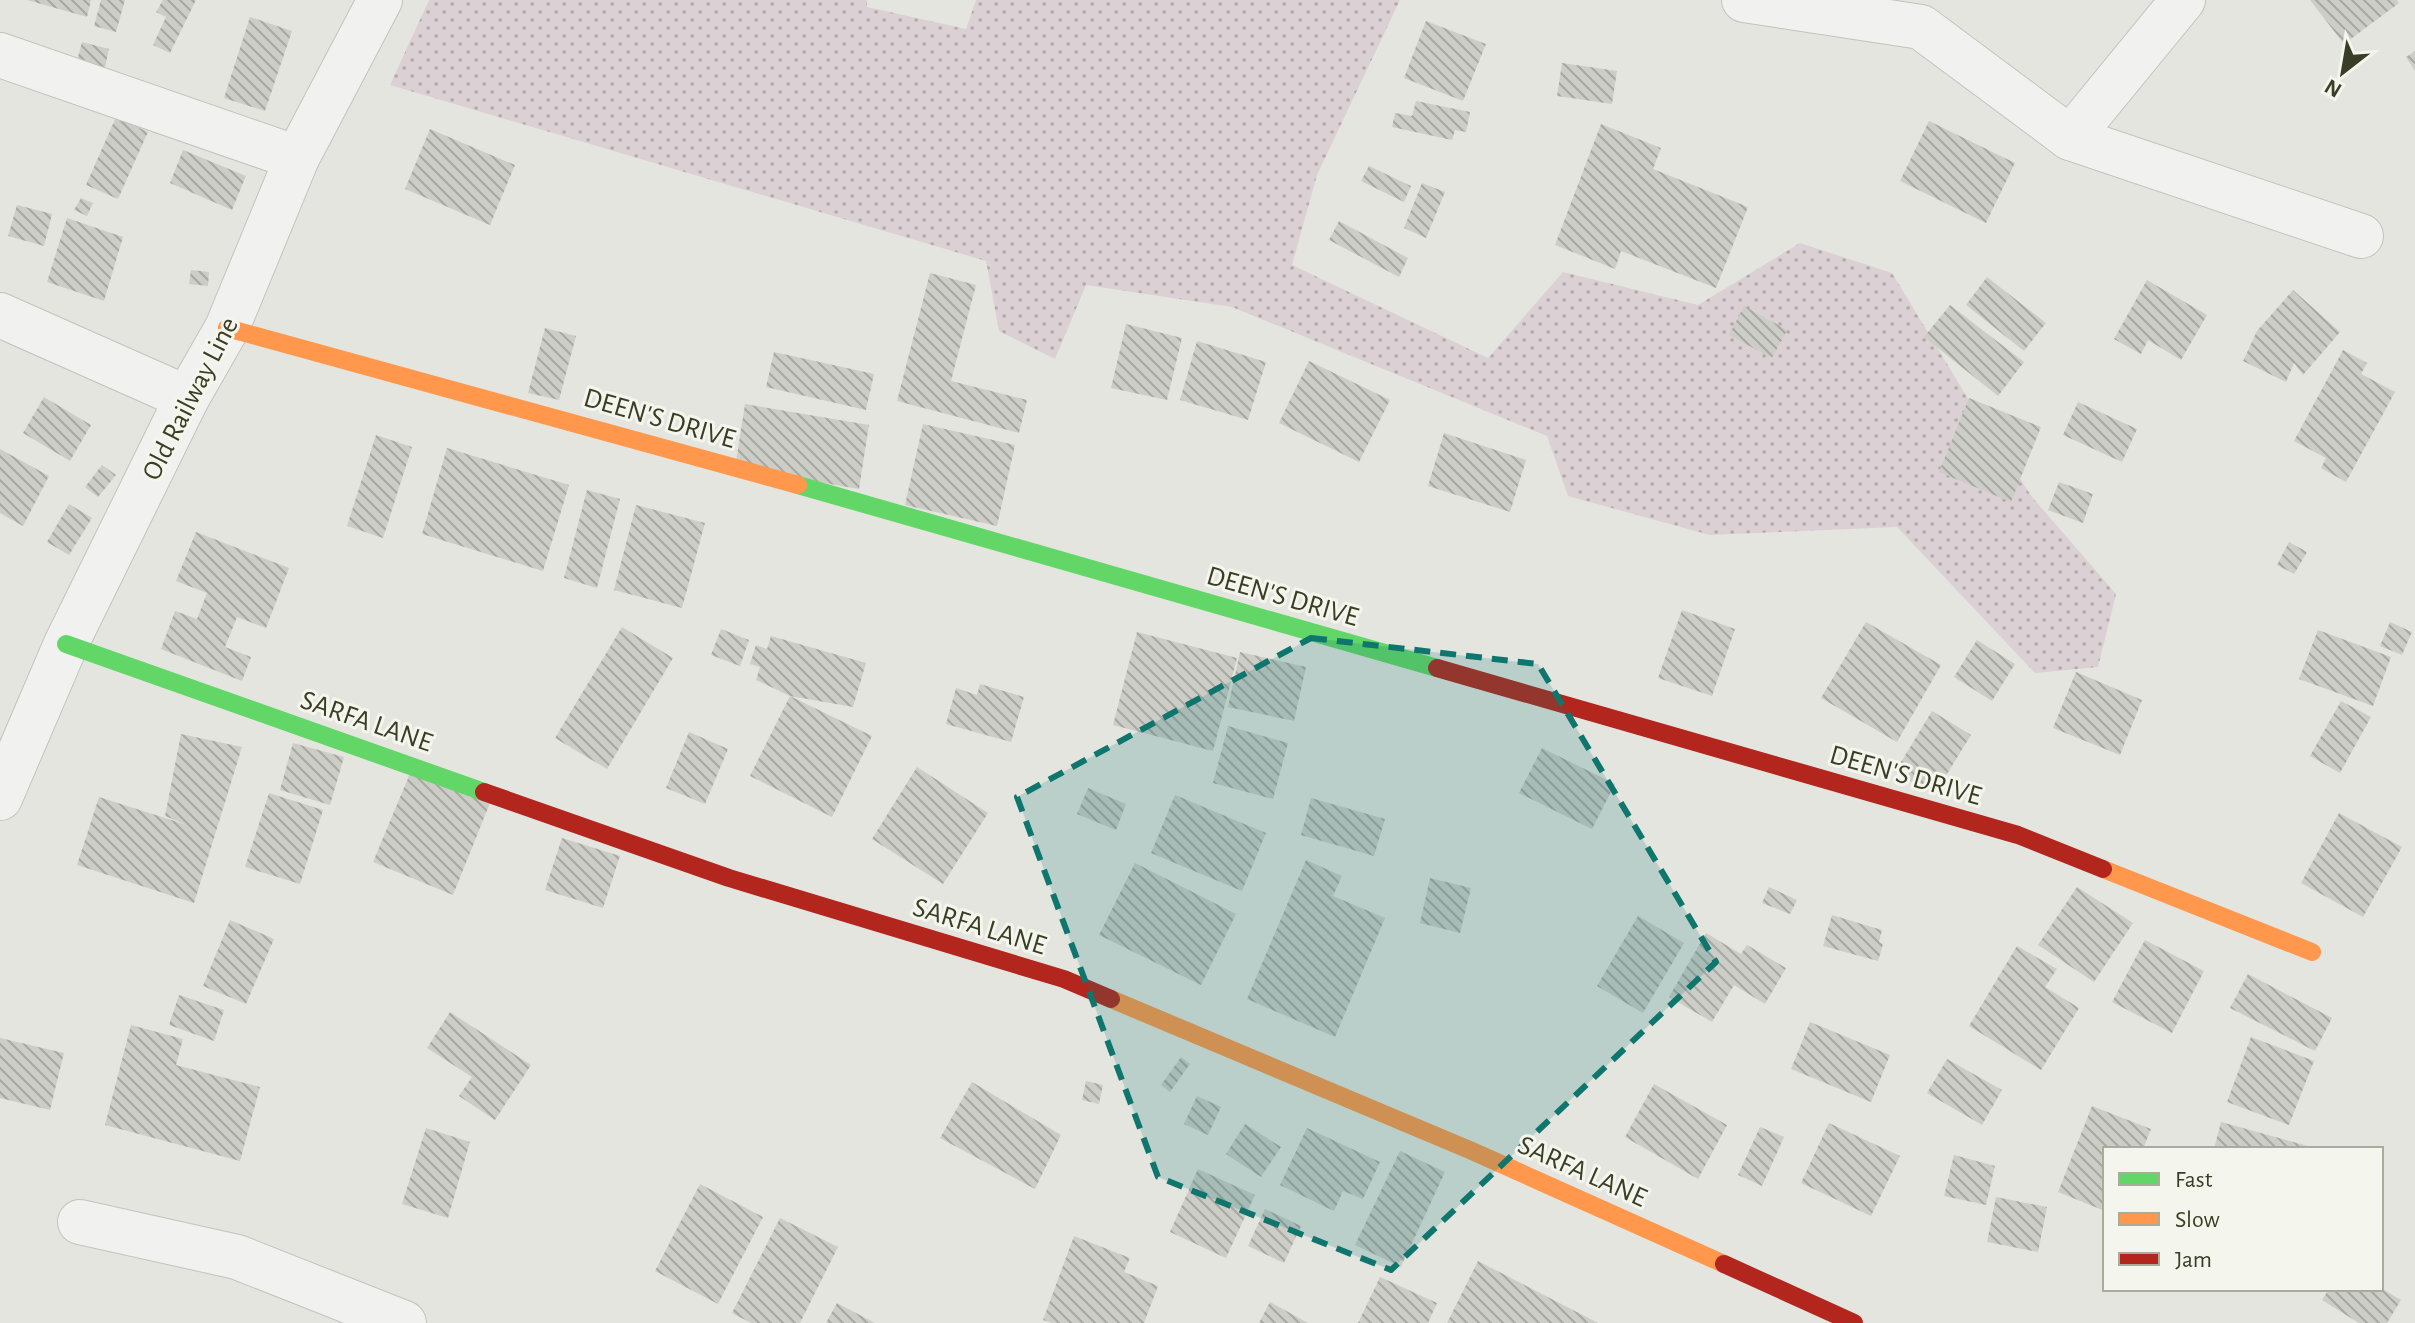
<svg xmlns="http://www.w3.org/2000/svg" width="2415" height="1323" font-family="'Alegreya Sans',sans-serif">
  <defs>
    <pattern id="grass-dots" width="8" height="8" patternUnits="userSpaceOnUse" patternTransform="scale(2)"><rect width="8" height="8" fill="#dbd0d4"/><path d="M2 2h.1M6 6h.1" fill="none" stroke="#b3aaac" stroke-width="1.8" stroke-linecap="round"/></pattern>
    <pattern id="building-back-hatch" width="6" height="6" patternUnits="userSpaceOnUse" patternTransform="scale(2)"><rect width="6" height="6" fill="#cdcdc8"/><path d="M-1 5l2 2M0 0l6 6M5-1l2 2" fill="none" stroke="#a7a8a2"/></pattern>
  </defs>
  <rect width="100%" height="100%" fill="#e5e5e0"/>
  <!-- grass -->
  <polygon fill="url(#grass-dots)" points="429,0 867,0 867,7 966,29 976,0 1400,0 1317,175 1292,265 1488,358 1563,272 1698,305 1800,243 1892,273 1964,392 2032,497 2116,594 2098,667 2035,673 1897,527 1710,535 1568,496 1547,436 1232,307 1086,285 1055,359 999,331 986,261 390,85"/>
  <!-- building -->
  <g fill="url(#building-back-hatch)">
    <polygon points="27,0 91,0 87,17"/>
    <polygon points="101,0 125,0 116,32 94,26"/>
    <polygon points="163,0 196,0 170,53 153,45 166,17 156,12"/>
    <polygon points="2310,0 2397,0 2399,3 2344,44"/>
    <polygon points="250,17 292,31 265,111 224,98"/>
    <polygon points="1426,21 1486,44 1463,101 1404,78"/>
    <polygon points="82,42 109,49 103,76 75,68"/>
    <polygon points="2415,51 2415,71 2406,57"/>
    <polygon points="1562,63 1617,71 1612,104 1557,96"/>
    <polygon points="1416,101 1470,112 1466,132 1455,130 1452,140 1392,127 1395,113 1412,116"/>
    <polygon points="116,117 148,132 118,199 86,185"/>
    <polygon points="1929,121 2015,163 1986,223 1900,181"/>
    <polygon points="1601,124 1661,148 1653,169 1748,207 1716,288 1621,251 1615,269 1555,245"/>
    <polygon points="430,129 515,165 490,225 405,189"/>
    <polygon points="183,150 246,176 232,210 170,183"/>
    <polygon points="1369,166 1411,186 1404,202 1361,181"/>
    <polygon points="1422,183 1445,192 1426,238 1404,228"/>
    <polygon points="81,198 93,203 87,216 74,210"/>
    <polygon points="17,205 52,214 44,246 8,236"/>
    <polygon points="67,218 123,237 104,301 47,282"/>
    <polygon points="1339,221 1408,258 1399,277 1329,240"/>
    <polygon points="191,270 209,272 208,286 189,284"/>
    <polygon points="930,273 976,285 951,381 1027,400 1019,433 897,401"/>
    <polygon points="1987,277 2046,323 2024,351 1966,305"/>
    <polygon points="2147,280 2207,315 2181,360 2148,340 2141,354 2114,339"/>
    <polygon points="2293,290 2340,332 2303,375 2294,363 2286,382 2243,361 2257,331"/>
    <polygon points="1950,305 2024,362 1998,396 1924,337"/>
    <polygon points="1744,306 1787,330 1772,358 1729,335"/>
    <polygon points="1126,324 1182,338 1167,400 1111,388"/>
    <polygon points="545,328 576,336 559,400 528,393"/>
    <polygon points="1197,341 1266,362 1248,420 1180,400"/>
    <polygon points="2343,350 2367,363 2361,374 2395,392 2346,482 2321,468 2326,458 2294,441"/>
    <polygon points="774,352 874,374 866,410 766,387"/>
    <polygon points="1309,361 1390,400 1359,462 1279,423"/>
    <polygon points="44,397 91,425 70,461 23,433"/>
    <polygon points="1969,398 2041,427 2011,502 1939,472"/>
    <polygon points="2078,402 2137,429 2122,462 2063,435"/>
    <polygon points="745,404 869,425 859,489 735,468"/>
    <polygon points="923,424 1015,445 997,526 905,505"/>
    <polygon points="1444,433 1526,460 1510,512 1428,486"/>
    <polygon points="376,435 412,447 383,538 347,526"/>
    <polygon points="447,448 569,485 543,571 422,534"/>
    <polygon points="0,449 49,476 23,526 0,513"/>
    <polygon points="102,465 116,475 98,497 85,487"/>
    <polygon points="2059,482 2093,494 2083,523 2048,510"/>
    <polygon points="587,490 620,499 597,588 564,578"/>
    <polygon points="69,504 92,518 69,555 47,542"/>
    <polygon points="636,505 705,523 682,608 614,590"/>
    <polygon points="196,532 289,568 266,628 237,617 225,647 251,657 242,681 161,649 175,611 197,619 207,593 176,581"/>
    <polygon points="2289,542 2307,552 2294,574 2277,565"/>
    <polygon points="1682,610 1735,629 1712,696 1658,678"/>
    <polygon points="1866,622 1941,665 1897,742 1821,698"/>
    <polygon points="2390,622 2412,632 2402,655 2380,646"/>
    <polygon points="622,627 673,658 607,769 555,738"/>
    <polygon points="721,629 749,640 740,666 711,655"/>
    <polygon points="2318,630 2391,657 2373,706 2299,679"/>
    <polygon points="1137,632 1237,658 1213,751 1113,725"/>
    <polygon points="771,636 866,663 853,707 790,696 756,680 760,667 750,664 756,645 767,649"/>
    <polygon points="1977,640 2015,664 1992,701 1954,677"/>
    <polygon points="1240,652 1306,667 1294,721 1228,707"/>
    <polygon points="2076,672 2142,700 2120,755 2053,728"/>
    <polygon points="980,684 1024,697 1011,742 946,724 956,688 977,695"/>
    <polygon points="790,696 872,736 832,817 750,776"/>
    <polygon points="2341,701 2371,717 2340,773 2310,756"/>
    <polygon points="1932,711 1971,735 1934,795 1895,772"/>
    <polygon points="1228,726 1288,743 1273,799 1213,783"/>
    <polygon points="689,732 728,749 705,804 666,788"/>
    <polygon points="181,734 242,747 194,903 77,865 99,797 187,825 165,816"/>
    <polygon points="293,743 344,757 330,805 280,790"/>
    <polygon points="1542,748 1615,784 1592,829 1519,793"/>
    <polygon points="917,767 988,813 943,884 872,839"/>
    <polygon points="411,771 490,803 453,895 373,862"/>
    <polygon points="1088,788 1126,804 1116,830 1077,814"/>
    <polygon points="269,793 323,810 300,884 245,867"/>
    <polygon points="1175,795 1266,833 1242,891 1151,853"/>
    <polygon points="1311,798 1385,819 1374,856 1301,835"/>
    <polygon points="2339,813 2402,847 2363,917 2301,883"/>
    <polygon points="562,838 620,856 603,908 545,890"/>
    <polygon points="1306,860 1342,876 1333,896 1385,918 1335,1037 1247,999"/>
    <polygon points="1135,863 1236,914 1201,985 1099,935"/>
    <polygon points="1430,878 1471,888 1460,933 1420,923"/>
    <polygon points="1769,887 1797,900 1790,914 1762,903"/>
    <polygon points="2077,887 2133,923 2094,982 2038,945"/>
    <polygon points="1832,915 1882,930 1879,942 1883,944 1878,961 1823,946"/>
    <polygon points="1638,916 1684,943 1643,1013 1597,986"/>
    <polygon points="230,920 274,939 246,1004 203,986"/>
    <polygon points="1706,933 1741,954 1747,945 1786,968 1765,1004 1734,985 1712,1022 1669,997"/>
    <polygon points="2145,940 2204,971 2172,1033 2112,1002"/>
    <polygon points="2017,946 2057,969 2045,987 2079,1008 2041,1070 1969,1026"/>
    <polygon points="2248,974 2332,1018 2315,1051 2230,1008"/>
    <polygon points="179,995 224,1010 214,1041 169,1025"/>
    <polygon points="450,1012 531,1065 495,1120 459,1096 472,1077 427,1048"/>
    <polygon points="1810,1022 1890,1055 1871,1102 1791,1069"/>
    <polygon points="131,1025 183,1039 176,1065 260,1087 240,1161 105,1125"/>
    <polygon points="2251,1037 2314,1061 2289,1125 2227,1102"/>
    <polygon points="0,1038 64,1053 50,1110 0,1098"/>
    <polygon points="1181,1057 1190,1064 1170,1092 1161,1085"/>
    <polygon points="1947,1059 2002,1090 1982,1125 1927,1093"/>
    <polygon points="1086,1081 1103,1085 1099,1104 1082,1100"/>
    <polygon points="972,1082 1061,1135 1035,1189 940,1138"/>
    <polygon points="1654,1084 1727,1125 1698,1179 1625,1137"/>
    <polygon points="1197,1096 1221,1107 1208,1135 1184,1124"/>
    <polygon points="2092,1106 2151,1129 2143,1149 2105,1149 2105,1211 2058,1192"/>
    <polygon points="2221,1122 2315,1148 2315,1149 2214,1149"/>
    <polygon points="1829,1123 1900,1156 1871,1216 1801,1183"/>
    <polygon points="1245,1124 1281,1147 1261,1177 1226,1154"/>
    <polygon points="1760,1127 1784,1137 1762,1186 1738,1175"/>
    <polygon points="426,1128 470,1142 448,1218 402,1204"/>
    <polygon points="1307,1128 1380,1162 1363,1199 1343,1191 1334,1211 1280,1185"/>
    <polygon points="1400,1151 1445,1172 1401,1267 1355,1245"/>
    <polygon points="1954,1155 1995,1166 1986,1205 1944,1196"/>
    <polygon points="1198,1169 1255,1195 1226,1258 1170,1232"/>
    <polygon points="700,1184 763,1217 718,1304 655,1271"/>
    <polygon points="1996,1197 2047,1207 2038,1252 1987,1242"/>
    <polygon points="1265,1209 1301,1226 1284,1263 1248,1246"/>
    <polygon points="780,1218 838,1247 800,1323 751,1323 732,1313"/>
    <polygon points="1074,1236 1130,1258 1124,1272 1158,1286 1144,1323 1052,1323 1043,1320"/>
    <polygon points="1478,1261 1598,1323 1447,1323"/>
    <polygon points="1380,1277 1437,1303 1428,1323 1358,1323"/>
    <polygon points="2381,1288 2401,1300 2387,1323 2359,1323 2322,1300 2329,1289"/>
    <polygon points="1270,1302 1308,1323 1259,1323"/>
    <polygon points="837,1303 875,1323 826,1323"/>
  </g>
  <g fill="none" stroke-linecap="round" stroke-linejoin="round">
    <!-- street casing -->
    <g stroke="#c3c3be" stroke-width="46">
      <g id="street">
        <polyline points="1744,0 1921,27 2070,138 2361,236"/>
        <polyline points="0,55 297,158"/>
        <polyline points="2070,138 2183,0"/>
        <polyline points="0,315 187,398"/>
        <polyline points="0,798 66,644 187,398 227,328 297,158 380,0"/>
        <polyline points="80,1222 237,1257 404,1323"/>
      </g>
    </g>
    <!-- street -->
    <use href="#street" stroke="#f1f2ef" stroke-width="44"/>
    <!-- fast -->
    <g stroke="#63d668" stroke-width="18">
      <polyline points="798,485 1437,668"/>
      <polyline points="66,644 484,792"/>
    </g>
    <!-- slow -->
    <g stroke="#ff974d" stroke-width="18">
      <polyline points="227,328 798,485"/>
      <polyline points="2103,869 2312,952"/>
      <polyline points="1111,999 1472,1151 1724,1264"/>
    </g>
    <!-- jam -->
    <g stroke="#b3261e" stroke-width="18">
      <polyline points="1437,668 2018,835 2103,869"/>
      <polyline points="484,792 729,878 1064,979 1111,999"/>
      <polyline points="1724,1264 1854,1323"/>
    </g>
  </g>
  <!-- marked area -->
  <path fill="#0f766e" fill-opacity="0.2" stroke="#0f766e" stroke-width="6" stroke-dasharray="16 10" stroke-linejoin="round" d="M1311,638L1538,664L1716,962L1391,1270L1158,1177L1017,797Z"/>
  <g text-anchor="middle" stroke-width="6" stroke-linejoin="round" paint-order="stroke">
    <!-- street labels -->
    <g font-size="28" fill="#393f26" stroke="#f4f5ec">
      <text transform="translate(189 398) rotate(-63)" y="10">Old Railway Line</text>
      <text transform="translate(660 417) rotate(16)" y="10">DEEN'S DRIVE</text>
      <text transform="translate(1283 595) rotate(16)" y="10">DEEN'S DRIVE</text>
      <text transform="translate(367 720) rotate(19)" y="10">SARFA LANE</text>
      <text transform="translate(1906 774) rotate(16)" y="10">DEEN'S DRIVE</text>
      <text transform="translate(980 925) rotate(17)" y="10">SARFA LANE</text>
      <text transform="translate(1583 1170) rotate(24)" y="10">SARFA LANE</text>
    </g>
  </g>
  <!-- legend -->
  <rect x="2103" y="1147" width="280" height="144" fill="#f4f5ec" stroke="#a9ac9d" stroke-width="2"/>
  <rect x="2119" y="1173" width="40" height="12" fill="#63d668" stroke="#a9ac9d" stroke-width="2"/>
  <text x="2175" y="1187" font-size="24" fill="#393f26">Fast</text>
  <rect x="2119" y="1213" width="40" height="12" fill="#ff974d" stroke="#a9ac9d" stroke-width="2"/>
  <text x="2175" y="1227" font-size="24" fill="#393f26">Slow</text>
  <rect x="2119" y="1253" width="40" height="12" fill="#b3261e" stroke="#a9ac9d" stroke-width="2"/>
  <text x="2175" y="1267" font-size="24" fill="#393f26">Jam</text>
  <!-- north arrow -->
  <g transform="translate(2343 72) rotate(211)" stroke="#f4f5ec" stroke-width="6" paint-order="stroke">
  <path d="M0-6L14 30L0 20L-14 30Z" fill="#393f26"/>
  <text y="-12" font-size="22" font-weight="bold" text-anchor="middle" fill="#393f26">N</text>
  </g>
</svg>
